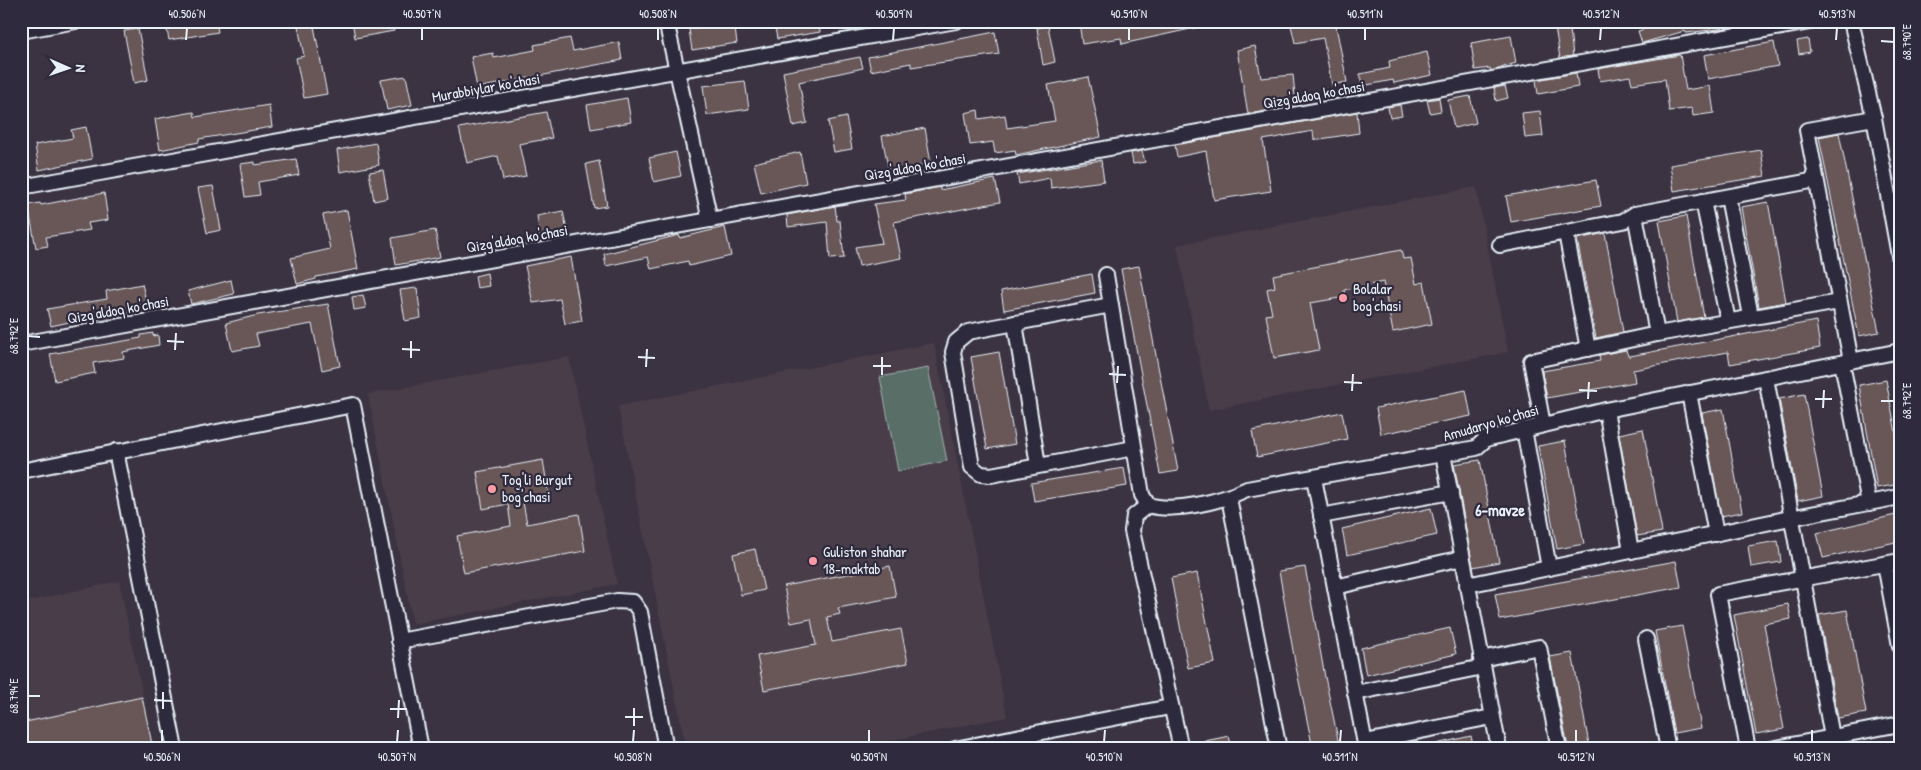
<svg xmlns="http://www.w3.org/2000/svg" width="1921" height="770" font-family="'Patrick Hand',sans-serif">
  <rect width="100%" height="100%" fill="#3b3342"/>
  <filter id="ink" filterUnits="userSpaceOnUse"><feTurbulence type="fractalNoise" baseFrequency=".02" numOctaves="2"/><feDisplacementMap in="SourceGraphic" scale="10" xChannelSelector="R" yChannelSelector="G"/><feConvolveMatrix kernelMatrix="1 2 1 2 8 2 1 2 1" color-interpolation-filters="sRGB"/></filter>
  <g filter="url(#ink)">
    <!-- built -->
    <g fill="#493e48">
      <polygon points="1476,187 1508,352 1209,410 1177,245"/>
      <polygon points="934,343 1007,717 848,749 686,749 618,406"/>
      <polygon points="569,357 617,584 413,624 368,394"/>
      <polygon points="119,581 154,749 21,749 21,603"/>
    </g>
    <!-- green -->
    <polygon fill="#5a6e67" stroke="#a1b0b0" points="928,368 947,461 898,471 880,377"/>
    <!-- building -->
    <g fill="#695657" stroke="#e8f1f8">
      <polygon points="181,21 216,21 218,32 169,40 166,25"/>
      <polygon points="297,21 313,21 327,94 304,98 296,58 304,56"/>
      <polygon points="352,21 392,21 394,31 355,38"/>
      <polygon points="774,21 819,21 820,32 777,39"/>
      <polygon points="1079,21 1203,21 1204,26 1122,44 1121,38 1082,44"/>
      <polygon points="1290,21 1335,21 1347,82 1332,85 1323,38 1295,43"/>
      <polygon points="1554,21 1569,21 1573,56 1560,58"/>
      <polygon points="1672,21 1726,21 1726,28 1686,33 1685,31 1642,43 1638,31"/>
      <polygon points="734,22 737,43 692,50 689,29"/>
      <polygon points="1048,26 1055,62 1043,65 1037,28"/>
      <polygon points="138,29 148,80 134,83 124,31"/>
      <polygon points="995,32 999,54 911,67 911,63 871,71 868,57"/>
      <polygon points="1511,36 1516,63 1491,71 1490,68 1475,70 1471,43"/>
      <polygon points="570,38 573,51 619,42 622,60 477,88 471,57 493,53 494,58 535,50 534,45"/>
      <polygon points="1808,39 1810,52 1799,54 1797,41"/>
      <polygon points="1774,42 1778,66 1708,79 1704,55"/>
      <polygon points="1255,46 1261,78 1293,75 1296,106 1248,114 1237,50"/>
      <polygon points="1427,52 1432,75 1394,83 1393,80 1362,86 1360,74 1390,68 1389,61"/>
      <polygon points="1680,55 1686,90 1710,86 1714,113 1693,116 1692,108 1669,111 1665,79 1632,84 1630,76 1600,81 1598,69"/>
      <polygon points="860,57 863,68 799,82 807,123 793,126 783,72"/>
      <polygon points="1576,73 1578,87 1538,94 1536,80"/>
      <polygon points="406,76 412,105 387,110 381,80"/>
      <polygon points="1088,77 1101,137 1016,155 1015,150 995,153 993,142 970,145 965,113 978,110 979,119 1005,115 1007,128 1055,121 1048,85"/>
      <polygon points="745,81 749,109 707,115 703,86"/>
      <polygon points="1505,86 1508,98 1496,101 1494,88"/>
      <polygon points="1470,96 1476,123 1454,128 1448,100"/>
      <polygon points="627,98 631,122 591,129 587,105"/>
      <polygon points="1439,98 1441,111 1430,113 1427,100"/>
      <polygon points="269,105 272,127 199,139 199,142 160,150 155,119 194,112 195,117"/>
      <polygon points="1400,105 1402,116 1390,118 1388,107"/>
      <polygon points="1540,111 1543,136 1525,138 1522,113"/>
      <polygon points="546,112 552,138 519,144 526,176 503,180 498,156 467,163 459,128"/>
      <polygon points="1357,112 1359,133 1314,140 1313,131 1263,140 1271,191 1214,200 1206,151 1177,157 1175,145"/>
      <polygon points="846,117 852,149 834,152 828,121"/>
      <polygon points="86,127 92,159 39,170 35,145 73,138 71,130"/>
      <polygon points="925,128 931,163 889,172 882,136"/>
      <polygon points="1839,133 1879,332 1859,336 1819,137"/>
      <polygon points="376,143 379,165 340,172 337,150"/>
      <polygon points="1761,150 1765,176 1674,191 1670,165"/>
      <polygon points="1142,151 1145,162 1133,164 1131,153"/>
      <polygon points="676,152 681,176 654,182 649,158"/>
      <polygon points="800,152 806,183 761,193 754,163"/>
      <polygon points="296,159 299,175 258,182 260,195 245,197 240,164 255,162 255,165"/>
      <polygon points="1101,160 1104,181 1051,188 1050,178 1019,184 1017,174"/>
      <polygon points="599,161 607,206 594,208 586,164"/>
      <polygon points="383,170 388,198 374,201 369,172"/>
      <polygon points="995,179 1000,202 894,222 901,258 859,266 855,247 882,243 874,204 906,200 905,194 940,187 940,190"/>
      <polygon points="1596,180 1601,206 1511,222 1506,196"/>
      <polygon points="213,186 221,230 207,233 198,188"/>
      <polygon points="104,193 108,220 88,223 90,230 46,237 48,246 36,248 28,205 40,203 41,205"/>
      <polygon points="1768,202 1786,302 1759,307 1741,207"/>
      <polygon points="835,206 837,221 840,221 844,258 830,259 827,222 788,227 787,215"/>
      <polygon points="347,210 358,269 316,277 316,279 297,284 291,258 330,249 323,215"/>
      <polygon points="563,211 567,231 540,236 537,216"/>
      <polygon points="1686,216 1704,317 1677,322 1659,221"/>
      <polygon points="725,227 731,256 689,266 688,261 651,269 648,257 606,266 604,254 679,235 680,238"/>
      <polygon points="435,230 440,257 396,265 392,238"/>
      <polygon points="1605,233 1623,332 1596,338 1577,239"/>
      <polygon points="1401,250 1403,259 1411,258 1416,284 1424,282 1432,324 1393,332 1383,282 1344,290 1345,297 1310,303 1319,350 1274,358 1266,315 1272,314 1267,289 1275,287 1273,275"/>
      <polygon points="571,257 582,321 565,324 560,299 533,303 525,266"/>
      <polygon points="1139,266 1178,471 1160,474 1121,269"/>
      <polygon points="487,273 489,286 477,288 475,276"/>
      <polygon points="1092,274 1095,293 1004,310 1001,291"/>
      <polygon points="231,280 234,294 191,304 188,291"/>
      <polygon points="142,284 148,309 84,323 83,319 51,326 47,309 107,299 106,291"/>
      <polygon points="417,288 421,318 405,321 400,290"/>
      <polygon points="363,295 366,308 354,310 352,297"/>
      <polygon points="328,304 340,366 322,370 312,324 256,334 259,346 232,351 226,323 258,315"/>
      <polygon points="1816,321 1820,348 1730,364 1728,352 1633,370 1635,382 1547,398 1542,371 1600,361 1599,355 1626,350 1628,356 1630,356"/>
      <polygon points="153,333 153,336 158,335 159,345 123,352 124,358 93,363 95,373 55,381 50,354 141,338 141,335"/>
      <polygon points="999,352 1015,444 987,449 971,357"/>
      <polygon points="1886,380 1900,454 1900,484 1877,488 1859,385"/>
      <polygon points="1466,390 1471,416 1381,434 1376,408"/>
      <polygon points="1804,394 1823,496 1798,501 1779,399"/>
      <polygon points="1723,409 1742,512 1721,516 1702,413"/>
      <polygon points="1342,412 1347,439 1257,457 1252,431"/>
      <polygon points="1643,429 1662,532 1637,536 1619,434"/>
      <polygon points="1565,441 1584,544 1557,549 1538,446"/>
      <polygon points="543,460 549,497 523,502 527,524 579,514 585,551 464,573 457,536 511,526 508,504 483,509 477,472"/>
      <polygon points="1480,460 1499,562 1473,567 1454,464"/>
      <polygon points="1124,468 1127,486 1034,501 1031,483"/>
      <polygon points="1431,508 1437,535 1347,555 1342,529"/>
      <polygon points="1900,514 1900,541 1823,558 1817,533"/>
      <polygon points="1778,541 1781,562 1751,567 1748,546"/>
      <polygon points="755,549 764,590 741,595 733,554"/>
      <polygon points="1676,561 1681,587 1500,620 1495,594"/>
      <polygon points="890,566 896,597 838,608 840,614 827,617 832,642 901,629 908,663 764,690 757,656 816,645 811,619 791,623 784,586"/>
      <polygon points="1305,567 1325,677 1340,749 1313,749 1295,662 1279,571"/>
      <polygon points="1197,573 1215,663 1188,668 1171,578"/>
      <polygon points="1788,604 1791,619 1764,624 1784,729 1756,734 1734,615"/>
      <polygon points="1847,610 1866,713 1838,718 1819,615"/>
      <polygon points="1682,626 1701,728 1674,733 1655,631"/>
      <polygon points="1450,628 1456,654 1366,675 1361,648"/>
      <polygon points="1572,653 1589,744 1568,747 1550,657"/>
      <polygon points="142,697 153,749 21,749 21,723"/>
      <polygon points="1229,736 1232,749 1192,749 1191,744"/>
      <polygon points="1471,736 1474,749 1436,749 1436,744"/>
    </g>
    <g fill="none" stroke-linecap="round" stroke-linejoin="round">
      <!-- minor casing -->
      <g stroke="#e8f1f8" stroke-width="18">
        <g id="minor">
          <polyline points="666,21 710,220"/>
          <polyline points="1851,21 1874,118 1807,130 1851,361"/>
          <polyline points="21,31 76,21"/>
          <polyline points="1874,118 1900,261"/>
          <polyline points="21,187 956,21"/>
          <polyline points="1728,197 1751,316"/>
          <polyline points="1703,201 1728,321"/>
          <polyline points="1635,214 1657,334"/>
          <polyline points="1566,233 1588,349"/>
          <polyline points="1500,245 1623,221 1635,214 1816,180"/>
          <path d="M1106,275L1142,495L1148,505C1175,513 1222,501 1247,489L1476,448L1486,439L1606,410L1900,351"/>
          <polyline points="1111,305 968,332 956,342 953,352 972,467 981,474 991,475 1134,448"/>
          <polyline points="1015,323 1038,465"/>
          <polyline points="21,344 1815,21"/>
          <polyline points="1842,363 1869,503"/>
          <polyline points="1766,378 1832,737"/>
          <polyline points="1689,393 1716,534"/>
          <polyline points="1606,410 1631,551"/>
          <polyline points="1543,425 1531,361 1657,334 1839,302"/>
          <polyline points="1524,429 1549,568"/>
          <polyline points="116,451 175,749"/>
          <polyline points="1443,454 1499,749"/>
          <polyline points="21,471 353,405 421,749"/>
          <polyline points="1314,478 1366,749"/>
          <polyline points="1229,498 1279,749"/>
          <polyline points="1148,505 1134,516 1132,531 1181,749"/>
          <polyline points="1321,516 1451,492"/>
          <polyline points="1885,564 1900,646"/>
          <polyline points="1467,585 1790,518 1900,497"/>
          <polyline points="1335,587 1462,558"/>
          <polyline points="1646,639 1668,749"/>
          <polyline points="399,641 617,601 633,602 640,612 666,749"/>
          <polyline points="1481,659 1539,647 1559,749"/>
          <polyline points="1355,693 1483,667"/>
          <polyline points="1365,742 1492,717"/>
          <polyline points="955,749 1170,707"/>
          <polyline points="1748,749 1718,594 1900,561"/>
          <polyline points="1771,749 1900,724"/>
        </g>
      </g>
      <!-- minor -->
      <use href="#minor" stroke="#2f2a3d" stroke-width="14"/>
    </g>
  </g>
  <!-- ticks -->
  <path fill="none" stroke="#e8f1f8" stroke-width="2" d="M186,40L187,28M422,40V28M658,40V28M893,40L894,28M1129,40V28M1365,40V28M1600,40L1601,28M1836,40L1837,28M1881,41L1894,42M28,336L40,337M167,341L184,342M402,349L420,350M175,350L176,333M638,357L655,358M411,358V341M873,366H891M646,367L647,349M1109,374L1126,375M882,375V357M1344,382L1362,383M1117,383L1118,366M1579,390L1597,391M1352,391L1353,374M1588,399L1589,382M1815,399H1832M1881,401H1894M1823,408L1824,390M28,696H40M154,700L172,701M163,709V692M390,709H407M625,717H643M398,718L399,700M634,726V708M162,742V730M397,742L398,730M633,742L634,730M869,742V730M1104,742L1105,730M1340,742L1341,730M1576,742V730M1812,742V730"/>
  <!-- markers -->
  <g fill="#ff9aa2" stroke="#2f2a3d" stroke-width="2">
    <circle cx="1343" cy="298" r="5"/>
    <circle cx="492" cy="489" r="5"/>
    <circle cx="813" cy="561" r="5"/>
  </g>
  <g text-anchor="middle" stroke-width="4.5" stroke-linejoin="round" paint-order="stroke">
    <!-- street labels -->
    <g font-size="15" fill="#e8f1f8" stroke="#2f2a3d">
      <text transform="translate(486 88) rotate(-10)" y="5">Murabbiylar ko'chasi</text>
      <text transform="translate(1314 95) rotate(-10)" y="5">Qizg'aldoq ko'chasi</text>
      <text transform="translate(915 167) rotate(-10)" y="5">Qizg'aldoq ko'chasi</text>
      <text transform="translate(517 239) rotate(-10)" y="5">Qizg'aldoq ko'chasi</text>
      <text transform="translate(118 310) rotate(-10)" y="5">Qizg'aldoq ko'chasi</text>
      <text transform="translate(1491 423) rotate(-16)" y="5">Amudaryo ko'chasi</text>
    </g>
    <!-- poi labels -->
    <g font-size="15" fill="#e8f1f8" stroke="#2f2a3d" text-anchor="start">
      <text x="1353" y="294">Bolalar<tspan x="1353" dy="17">bog'chasi</tspan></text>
      <text x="502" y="485">Tog'li Burgut<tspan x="502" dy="17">bog'chasi</tspan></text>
      <text x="823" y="557">Guliston shahar<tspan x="823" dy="17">18-maktab</tspan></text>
    </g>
    <!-- neighbourhood labels -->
    <g font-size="16" font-weight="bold" fill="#e8f1f8" stroke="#2f2a3d">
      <text x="1500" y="516">6-mavze</text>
    </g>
  </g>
  <!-- margin -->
  <rect width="1921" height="770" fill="none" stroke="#2f2a3d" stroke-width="55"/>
  <!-- north arrow -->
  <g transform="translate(68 68) rotate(92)" stroke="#2f2a3d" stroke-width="4" paint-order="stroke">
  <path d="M0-4L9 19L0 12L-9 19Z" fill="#e8f1f8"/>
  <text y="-8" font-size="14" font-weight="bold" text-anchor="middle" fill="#e8f1f8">N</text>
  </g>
  <rect x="28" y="28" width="1866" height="714" fill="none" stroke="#e8f1f8" stroke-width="2"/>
  <g font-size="12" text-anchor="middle" fill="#e8f1f8">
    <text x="187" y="18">40.506°N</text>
    <text x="422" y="18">40.507°N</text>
    <text x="658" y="18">40.508°N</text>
    <text x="894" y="18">40.509°N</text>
    <text x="1129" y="18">40.510°N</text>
    <text x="1365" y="18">40.511°N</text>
    <text x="1601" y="18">40.512°N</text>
    <text x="1837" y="18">40.513°N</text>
    <text transform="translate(1907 42) rotate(-90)" y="4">68.790°E</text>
    <text transform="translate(14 336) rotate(-90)" y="4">68.792°E</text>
    <text transform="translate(1907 401) rotate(-90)" y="4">68.792°E</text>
    <text transform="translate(14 696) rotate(-90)" y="4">68.794°E</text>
    <text x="162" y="761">40.506°N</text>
    <text x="397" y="761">40.507°N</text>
    <text x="633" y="761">40.508°N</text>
    <text x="869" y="761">40.509°N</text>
    <text x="1104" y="761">40.510°N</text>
    <text x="1340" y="761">40.511°N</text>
    <text x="1576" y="761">40.512°N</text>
    <text x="1812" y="761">40.513°N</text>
  </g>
</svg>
